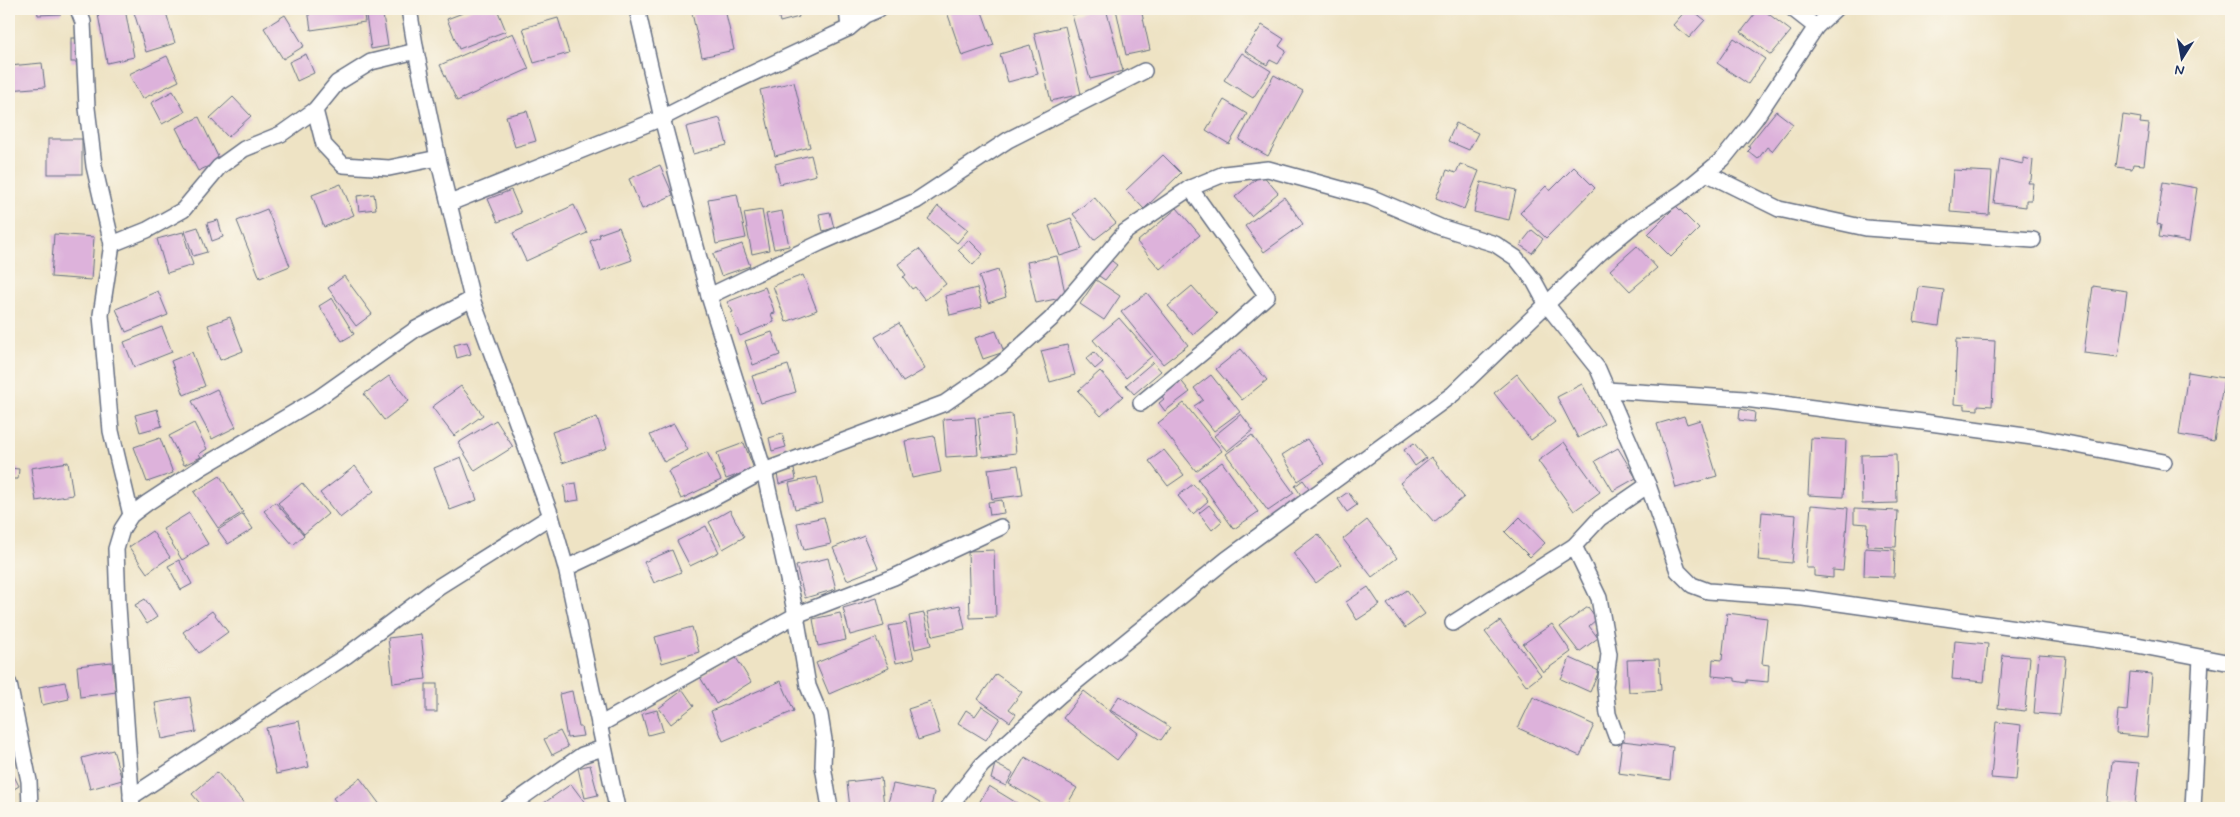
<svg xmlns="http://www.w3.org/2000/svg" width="2240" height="817" font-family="Mynerve,sans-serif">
  <rect width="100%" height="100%" fill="#fbf7ec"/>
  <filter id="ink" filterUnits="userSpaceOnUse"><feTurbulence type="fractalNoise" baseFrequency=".02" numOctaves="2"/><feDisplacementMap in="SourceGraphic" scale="10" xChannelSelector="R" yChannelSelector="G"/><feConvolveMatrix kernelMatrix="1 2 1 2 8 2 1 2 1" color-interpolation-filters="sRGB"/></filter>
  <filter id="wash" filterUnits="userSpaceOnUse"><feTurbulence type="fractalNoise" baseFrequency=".0096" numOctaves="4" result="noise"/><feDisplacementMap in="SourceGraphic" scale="20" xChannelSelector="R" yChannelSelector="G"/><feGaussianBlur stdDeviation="1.12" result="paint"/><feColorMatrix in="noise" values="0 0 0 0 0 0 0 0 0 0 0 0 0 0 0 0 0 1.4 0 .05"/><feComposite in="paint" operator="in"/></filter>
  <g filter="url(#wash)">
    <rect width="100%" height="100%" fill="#eee3c4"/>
    <g id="blocks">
      <!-- building -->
      <g fill="#ddb2db">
        <polygon points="37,9 61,9 61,14 38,15"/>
        <polygon points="97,9 125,9 134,57 107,63"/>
        <polygon points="133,9 165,9 175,43 146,52"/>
        <polygon points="308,9 363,9 365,22 311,30"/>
        <polygon points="365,9 390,9 391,14 383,15 388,46 371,49"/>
        <polygon points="473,9 497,9 506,31 459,49 447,19"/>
        <polygon points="691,9 725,9 734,50 702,57"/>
        <polygon points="777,9 797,9 799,17 780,22"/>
        <polygon points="946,9 981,9 994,45 962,56"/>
        <polygon points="1094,9 1106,9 1123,71 1090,79 1072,15"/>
        <polygon points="1116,9 1141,9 1150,50 1126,55"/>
        <polygon points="1687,9 1691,9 1705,20 1689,38 1673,25"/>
        <polygon points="1759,9 1762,9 1791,31 1771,55 1741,32"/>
        <polygon points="285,15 304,46 283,59 264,28"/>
        <polygon points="558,18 569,53 534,63 523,28"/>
        <polygon points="1262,25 1284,39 1279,46 1286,51 1278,64 1270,60 1267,65 1245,51"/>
        <polygon points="1065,26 1081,94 1051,101 1034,33"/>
        <polygon points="513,33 529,69 457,101 440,65"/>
        <rect x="71" y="38" width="11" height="24"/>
        <polygon points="1734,38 1765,59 1748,84 1717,63"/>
        <polygon points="1030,45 1038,74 1008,82 1000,54"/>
        <polygon points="1242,53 1271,71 1253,98 1224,80"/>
        <polygon points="306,54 314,73 297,81 289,62"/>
        <polygon points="167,56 179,81 142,99 129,74"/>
        <polygon points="42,63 45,87 9,90 9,66"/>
        <polygon points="1274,75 1303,91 1268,156 1239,140"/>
        <polygon points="794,82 810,147 775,156 760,90"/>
        <polygon points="173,91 185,112 162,124 151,103"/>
        <polygon points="233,97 251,116 228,137 210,118"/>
        <polygon points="1224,100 1247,114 1229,144 1206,130"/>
        <polygon points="527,111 536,141 515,147 506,116"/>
        <polygon points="1776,111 1793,124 1772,151 1767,147 1758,159 1748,151 1751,148 1748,146"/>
        <polygon points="2123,115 2141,118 2140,123 2149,124 2144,165 2133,164 2132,169 2116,167"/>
        <polygon points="199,117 220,161 198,171 176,128"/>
        <polygon points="720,118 727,145 693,154 686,127"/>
        <polygon points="1456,123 1478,133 1469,150 1448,141"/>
        <rect x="48" y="139" width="34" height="35"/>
        <polygon points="811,155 816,175 780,184 775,164"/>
        <polygon points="1163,155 1181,173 1144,209 1126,190"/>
        <polygon points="2023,158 2033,160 2031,180 2029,180 2028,183 2033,183 2031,200 2026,200 2026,207 1994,203 2000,159 2023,164"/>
        <polygon points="1460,164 1479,171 1464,209 1436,198 1447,170 1456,173"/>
        <polygon points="660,165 673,195 642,209 629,179"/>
        <polygon points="1574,167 1595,188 1546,238 1520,213 1546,186 1550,191"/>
        <polygon points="1953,170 1992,172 1989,215 1950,212"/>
        <polygon points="1262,174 1278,193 1251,216 1235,197"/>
        <polygon points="1481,182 1516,190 1509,220 1474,212"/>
        <polygon points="2163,182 2197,188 2189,242 2159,237 2161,225 2157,224"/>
        <polygon points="341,184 354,215 324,227 312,195"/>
        <polygon points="511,190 521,213 498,222 488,199"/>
        <polygon points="374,194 376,209 359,211 357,196"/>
        <polygon points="737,194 746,238 716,244 708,199"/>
        <polygon points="1094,197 1116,223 1094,240 1073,214"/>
        <polygon points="1284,197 1303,224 1264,252 1245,226"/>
        <polygon points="574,205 587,233 526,261 513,233"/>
        <polygon points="938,206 968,230 957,243 928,219"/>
        <polygon points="1676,206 1699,229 1671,257 1648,234"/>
        <polygon points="1177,208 1200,235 1160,269 1137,242"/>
        <polygon points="267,209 290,266 260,278 237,221"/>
        <polygon points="762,210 769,250 752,254 744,213"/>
        <polygon points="782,211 789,246 774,249 766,214"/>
        <polygon points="830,212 834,228 823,231 819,214"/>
        <polygon points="1071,218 1082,249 1060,256 1049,226"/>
        <polygon points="218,220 223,237 212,241 207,223"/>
        <polygon points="198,227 207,252 193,256 185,231"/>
        <polygon points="619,227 632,260 601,271 590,241 600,237 599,234"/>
        <polygon points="1532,230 1543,239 1532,253 1520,245"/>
        <polygon points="183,232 193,265 167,273 157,239"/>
        <polygon points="54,234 94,237 91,280 51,277"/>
        <polygon points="969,240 983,254 973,265 958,250"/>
        <polygon points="742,244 750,266 721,276 713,254"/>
        <polygon points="1637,246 1657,268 1630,291 1610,270"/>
        <polygon points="919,249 946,284 925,300 915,287 912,289 903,277 906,275 898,264"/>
        <polygon points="1057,256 1066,297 1036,303 1027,262"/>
        <polygon points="1108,258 1117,265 1105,280 1096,274"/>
        <polygon points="998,270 1006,297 988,303 979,276"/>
        <polygon points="803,275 817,310 786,322 773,286"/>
        <polygon points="344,276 372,314 356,326 328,288"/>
        <polygon points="1096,280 1120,296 1104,320 1080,304"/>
        <polygon points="1192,286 1217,314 1193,335 1168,306"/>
        <polygon points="2093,286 2127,291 2118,357 2084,353"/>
        <polygon points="765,287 775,313 771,314 774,322 740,336 731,313 733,312 727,302"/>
        <polygon points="1919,287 1944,290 1939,326 1914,322"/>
        <polygon points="977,288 982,307 950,315 945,296"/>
        <polygon points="158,291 168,315 126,332 116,309"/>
        <polygon points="1147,293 1188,345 1163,364 1121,312"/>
        <polygon points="332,298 354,334 342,341 319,306"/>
        <polygon points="230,317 243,351 220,360 208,325"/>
        <polygon points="1119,318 1152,356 1126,378 1093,340"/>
        <polygon points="899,323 925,369 903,382 875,337"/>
        <polygon points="162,327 172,352 134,367 124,342"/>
        <polygon points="996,331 1004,352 983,359 975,338"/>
        <polygon points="772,332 780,355 753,365 745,341"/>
        <polygon points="1957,339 1995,341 1992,406 1978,405 1978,410 1965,409 1965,405 1954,404"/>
        <polygon points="467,342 471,354 457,358 454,345"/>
        <polygon points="1067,345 1075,375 1050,382 1041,351"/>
        <polygon points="1241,349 1267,380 1242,400 1216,369"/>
        <polygon points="192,352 205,386 184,395 171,361"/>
        <polygon points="1094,352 1103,362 1095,369 1086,359"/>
        <polygon points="1153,362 1161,371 1134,394 1126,385"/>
        <polygon points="788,365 796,392 761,403 752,376"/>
        <polygon points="1100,371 1123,396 1101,416 1078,391"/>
        <polygon points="2188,372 2224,378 2214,441 2179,435"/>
        <polygon points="1517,374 1555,422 1531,440 1494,393"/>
        <polygon points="1211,375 1240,412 1214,431 1194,406 1203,400 1194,388"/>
        <polygon points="389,376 409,401 384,420 364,394"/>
        <polygon points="1179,378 1190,392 1165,411 1159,403 1164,399 1160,394"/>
        <polygon points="1582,384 1604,424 1578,438 1557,397"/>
        <polygon points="461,386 483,415 454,436 432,407"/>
        <polygon points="217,389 236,427 212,439 192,401"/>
        <polygon points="1184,403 1222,451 1196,471 1158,423"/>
        <polygon points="157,409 162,426 140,432 135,415"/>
        <polygon points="1740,409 1755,412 1754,422 1739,420"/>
        <polygon points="1012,414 1016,453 983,457 978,418"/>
        <polygon points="1241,414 1253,430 1227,451 1214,436"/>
        <polygon points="1684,416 1687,424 1700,420 1717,476 1676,488 1657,424"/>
        <polygon points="597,417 607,448 562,463 552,432"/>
        <polygon points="975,417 978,455 946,457 943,419"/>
        <polygon points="496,420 513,447 475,471 458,443"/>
        <polygon points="194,423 207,449 199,454 201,457 184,465 169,436"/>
        <polygon points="674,424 688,450 664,462 650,435"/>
        <polygon points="782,434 786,447 772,451 769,438"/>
        <polygon points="1252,435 1294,493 1268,511 1226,454"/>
        <polygon points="934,436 941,472 912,478 905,441"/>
        <polygon points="160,438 173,473 147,482 134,447"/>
        <polygon points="1811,438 1846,440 1843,497 1808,495"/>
        <polygon points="1307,439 1324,464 1298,481 1282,455"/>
        <polygon points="1564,442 1600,492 1574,511 1538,461"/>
        <polygon points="744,443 754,469 726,479 717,453"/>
        <polygon points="1414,443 1426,458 1415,466 1404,450"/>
        <polygon points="1618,448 1636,478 1613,491 1595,461"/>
        <polygon points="1164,450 1184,475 1168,486 1149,461"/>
        <polygon points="707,452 721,480 681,499 668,471"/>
        <polygon points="1896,454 1897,503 1862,504 1861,455"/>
        <polygon points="461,457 477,500 450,510 434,468"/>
        <polygon points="1431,457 1464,497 1434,522 1400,483"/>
        <polygon points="68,462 73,495 36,501 31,468"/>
        <polygon points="1222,462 1258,512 1234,529 1198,479"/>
        <polygon points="1018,465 1023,495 992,499 988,469"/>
        <polygon points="355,466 374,491 340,518 320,493"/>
        <polygon points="9,468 19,469 18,479 9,479"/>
        <polygon points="794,469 796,479 779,484 777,474"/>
        <polygon points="220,476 243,512 218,528 194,492"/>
        <polygon points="817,477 823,503 795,509 789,483"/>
        <polygon points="1303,480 1312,492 1303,498 1295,486"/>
        <polygon points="302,483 328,514 304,534 278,503"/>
        <polygon points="576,483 579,500 566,502 564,485"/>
        <polygon points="1193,484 1208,501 1193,514 1178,496"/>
        <polygon points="1348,492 1357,505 1347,512 1338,499"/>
        <polygon points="1002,500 1004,513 990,515 988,502"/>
        <polygon points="275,502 304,535 293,545 264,511"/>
        <polygon points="1209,505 1222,521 1212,530 1199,513"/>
        <polygon points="1811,505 1848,508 1843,571 1833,570 1833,578 1814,576 1814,568 1806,568"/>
        <polygon points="1854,509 1898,511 1896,547 1867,546 1868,524 1854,523"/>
        <polygon points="730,510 744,537 723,549 709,522"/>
        <polygon points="1762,512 1796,515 1792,563 1758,560"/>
        <polygon points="189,513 208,544 182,560 163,529"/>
        <polygon points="243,514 253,529 228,544 218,530"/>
        <polygon points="824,517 831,544 804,550 797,523"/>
        <polygon points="1520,517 1545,543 1530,557 1505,532"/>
        <polygon points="1367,520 1397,558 1372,577 1343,539"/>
        <polygon points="706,526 719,552 690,566 677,541"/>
        <polygon points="152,531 170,557 147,573 129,547"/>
        <polygon points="1318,534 1341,564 1316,583 1293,553"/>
        <polygon points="864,535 878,568 847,580 833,548"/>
        <polygon points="1865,548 1895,550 1894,577 1864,576"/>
        <polygon points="672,550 681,572 654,583 644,562"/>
        <polygon points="994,550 996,617 970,618 968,551"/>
        <polygon points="828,558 836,589 805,598 796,566"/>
        <polygon points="179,560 192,584 181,590 168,566"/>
        <polygon points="1368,587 1380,605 1357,620 1346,602"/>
        <polygon points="1407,590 1425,614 1405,628 1387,604"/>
        <polygon points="877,598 884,626 850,635 843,608"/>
        <polygon points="145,599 157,617 147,624 135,605"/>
        <polygon points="960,605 965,629 933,636 927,612"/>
        <polygon points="1588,607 1597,619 1589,626 1598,638 1579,652 1560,627"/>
        <polygon points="212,611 228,632 199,653 183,632"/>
        <polygon points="840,613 846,640 818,646 813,619"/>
        <polygon points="924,613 931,645 915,649 909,616"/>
        <polygon points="1727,613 1767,618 1762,664 1769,665 1768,682 1747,680 1747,683 1735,681 1735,678 1712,676 1713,659 1722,660"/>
        <polygon points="1500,621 1541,675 1527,686 1485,632"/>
        <polygon points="906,623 914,659 896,663 889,626"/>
        <polygon points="1552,624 1571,652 1543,672 1523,644"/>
        <polygon points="692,627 699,652 662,663 655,637"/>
        <polygon points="421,634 426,679 393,683 388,638"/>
        <polygon points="876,638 889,668 829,694 816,663"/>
        <polygon points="1955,641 1988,644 1984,682 1952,679"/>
        <polygon points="2039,654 2066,656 2060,715 2034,713"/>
        <polygon points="2003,655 2030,657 2025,711 1998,708"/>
        <polygon points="735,656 751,682 716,704 700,677"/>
        <polygon points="1570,658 1599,671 1590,692 1561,679"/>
        <polygon points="1659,659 1661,690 1629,692 1627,660"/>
        <polygon points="112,662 116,692 80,697 77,666"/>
        <polygon points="2130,672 2152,674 2147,737 2116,734 2118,710 2127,711"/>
        <polygon points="996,674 1022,692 1009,709 1016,714 1010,722 978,699"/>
        <polygon points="781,681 794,711 723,741 711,711"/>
        <polygon points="65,682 69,699 42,705 39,687"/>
        <rect x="426" y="684" width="11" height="28"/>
        <polygon points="683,690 694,706 671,724 659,708"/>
        <polygon points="572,691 579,727 581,727 583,736 567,738 559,694"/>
        <polygon points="1084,691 1138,733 1117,760 1063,718"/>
        <polygon points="1119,696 1170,727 1161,740 1110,710"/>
        <polygon points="190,697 196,732 162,739 155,703"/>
        <polygon points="1533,697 1594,725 1580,756 1518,728"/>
        <polygon points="930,702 940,733 918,740 908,709"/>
        <polygon points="982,706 1000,718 986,740 958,723 966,710 975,716"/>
        <polygon points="657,710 663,731 648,735 642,714"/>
        <polygon points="299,721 309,767 276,774 266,728"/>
        <polygon points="1996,722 2021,725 2016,780 1991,778"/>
        <polygon points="560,731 568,747 552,755 544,739"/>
        <polygon points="1622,741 1673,747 1670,780 1618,773"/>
        <polygon points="113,750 122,780 90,789 82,758"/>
        <polygon points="1025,757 1077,788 1065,808 1050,808 1009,784"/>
        <polygon points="2112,761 2139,763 2135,805 2108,802"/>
        <polygon points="995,764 1013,773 1006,786 991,779"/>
        <polygon points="590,765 598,795 585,798 578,768"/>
        <polygon points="9,766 19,786 9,792"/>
        <polygon points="217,772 248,808 204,808 192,794"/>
        <polygon points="360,778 381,806 377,808 341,808 333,798"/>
        <polygon points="881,778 884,806 850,808 847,782"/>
        <polygon points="571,784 589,808 537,808"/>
        <polygon points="893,784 934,792 931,808 887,807"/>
        <polygon points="989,786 1020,805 1019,808 976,808"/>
      </g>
    </g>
  </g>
  <g filter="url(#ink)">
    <use href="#blocks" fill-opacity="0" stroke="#656e82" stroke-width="1"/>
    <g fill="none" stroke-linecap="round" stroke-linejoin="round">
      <!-- street casing -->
      <g stroke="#656e82" stroke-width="18">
        <g id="street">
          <polyline points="78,9 83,22 87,108 94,166 112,244 101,315 111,431 131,515"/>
          <polyline points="409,9 416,51 438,158 472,299 551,516 566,568 617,808"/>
          <polyline points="637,9 662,118 709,296 764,471 796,615 808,686 820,715 824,740 823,766 830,808"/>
          <polyline points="847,9 849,28"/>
          <polyline points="1793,9 1816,27"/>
          <polyline points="315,110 324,145 343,165 389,168 438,158"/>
          <polyline points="1706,173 1779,209 1866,228 2033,240"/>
          <polyline points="1190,188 1224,174 1268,169 1370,197 1440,227 1495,244 1516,258 1534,281 1547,305 1598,369 1648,485 1678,571 1692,585 1708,591 1803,598 2137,645 2231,663"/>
          <polyline points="450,203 662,118 719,89 849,28 865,15 879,9"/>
          <polyline points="112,244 147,230 183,210 219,167 244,149 281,134 315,110 337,83 371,62 416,51"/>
          <polyline points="709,296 820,243 916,201 1008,140 1144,71"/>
          <polyline points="1607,390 1745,399 1923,422 2040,438 2164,462"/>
          <polyline points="1574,546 1599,598 1609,654 1605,686 1608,714 1616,736"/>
          <polyline points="566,568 710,500 764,471 945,403 1000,365 1051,319 1125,232 1190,188 1267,296 1219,339 1141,403"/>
          <polyline points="1453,623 1574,546 1600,518 1648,485"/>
          <polyline points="9,684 29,781 30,808"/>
          <polyline points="599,725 796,615 894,577 1001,527"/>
          <polyline points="131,797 346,656 438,587 551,516"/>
          <polyline points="132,808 118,606 116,549 122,529 131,515 147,503 202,467 317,399 416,329 472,299"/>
          <polyline points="507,808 582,755 603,748"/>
          <polyline points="948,808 982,765 1060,695 1227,559 1453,394 1600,253 1634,225 1683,192 1723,159 1755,119 1816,27 1835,9"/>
          <polyline points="2193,808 2201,658"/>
        </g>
      </g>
      <!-- street -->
      <use href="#street" stroke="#fff" stroke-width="15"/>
    </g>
  </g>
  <!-- margin -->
  <rect width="2240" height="817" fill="none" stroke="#fbf7ec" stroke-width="30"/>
  <!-- north arrow -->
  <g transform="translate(2182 58) rotate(191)" stroke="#fbf7ec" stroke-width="4" paint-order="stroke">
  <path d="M0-4L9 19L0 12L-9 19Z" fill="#1b2f5e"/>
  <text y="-8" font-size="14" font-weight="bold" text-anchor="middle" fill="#1b2f5e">N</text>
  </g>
</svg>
